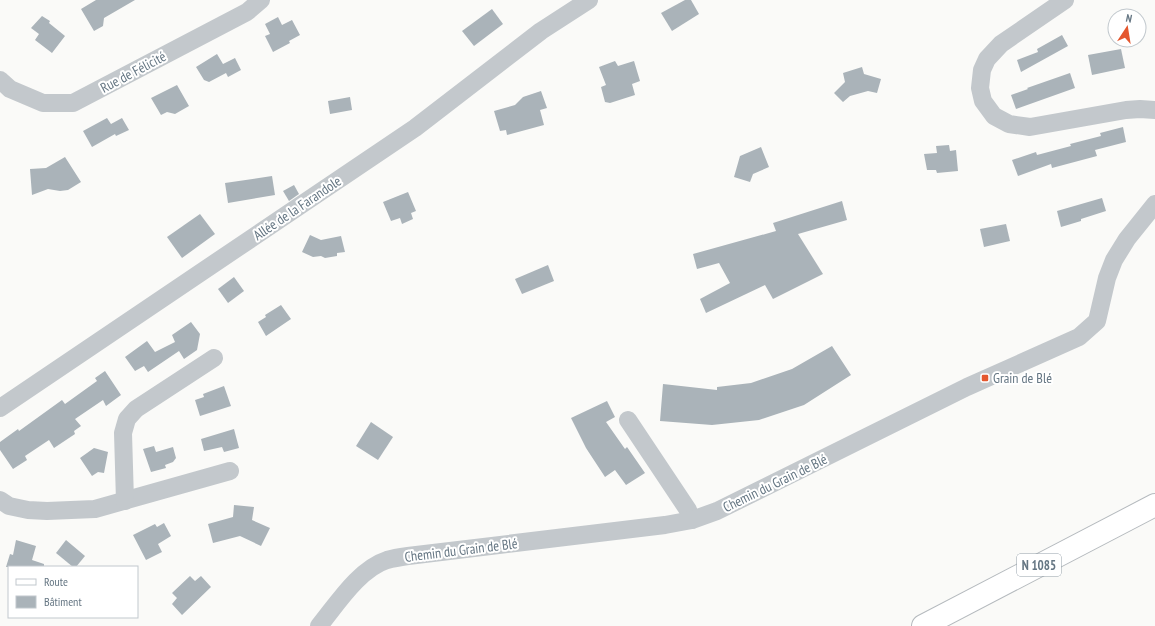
<svg xmlns="http://www.w3.org/2000/svg" width="1155" height="626" font-family="'PT Sans Narrow',sans-serif">
  <rect width="100%" height="100%" fill="#fafaf8"/>
  <!-- building -->
  <g fill="#aab3b9">
    <polygon points="96,0 135,0 104,18 103,26 94,31 81,9"/>
    <polygon points="685,0 691,0 699,14 672,31 661,13"/>
    <polygon points="492,9 503,24 474,46 462,31"/>
    <polygon points="42,16 50,21 49,23 65,36 52,53 35,40 39,34 31,28"/>
    <polygon points="278,17 282,25 292,20 300,35 289,41 290,43 273,52 265,36 270,34 265,24"/>
    <polygon points="1062,35 1068,46 1021,72 1017,60 1038,52 1037,49"/>
    <polygon points="1121,49 1125,68 1092,75 1088,55"/>
    <polygon points="217,54 223,64 235,58 241,70 228,77 226,73 209,82 204,80 196,67"/>
    <polygon points="615,61 618,66 634,61 640,81 632,84 635,95 610,103 605,102 601,87 606,85 599,67"/>
    <polygon points="862,67 864,74 881,79 877,93 868,91 850,96 843,102 834,93 845,82 843,73"/>
    <polygon points="1070,73 1075,88 1016,109 1011,95 1028,89 1027,88"/>
    <polygon points="177,85 189,106 175,114 167,112 161,115 151,98"/>
    <polygon points="541,91 547,108 540,110 544,125 507,135 506,130 500,131 494,111 515,105 523,97"/>
    <polygon points="350,97 352,110 330,114 328,101"/>
    <polygon points="107,118 111,124 122,118 129,130 116,136 115,134 92,147 83,131"/>
    <polygon points="1123,127 1126,142 1095,150 1097,156 1052,168 1051,164 1018,176 1012,160 1036,152 1037,155 1071,146 1070,144 1101,136 1100,133"/>
    <polygon points="949,145 950,151 956,150 958,171 937,173 936,170 927,170 924,154 937,153 936,146"/>
    <polygon points="761,147 769,167 753,174 750,182 734,177 740,156"/>
    <polygon points="65,157 81,182 68,190 60,191 48,189 32,195 30,169 46,168"/>
    <polygon points="272,176 275,195 228,203 225,183"/>
    <polygon points="294,185 299,194 289,201 283,191"/>
    <polygon points="408,192 416,211 411,213 413,219 402,224 400,218 391,221 383,202"/>
    <polygon points="1102,198 1106,211 1081,219 1081,221 1061,227 1057,211"/>
    <polygon points="842,201 847,220 798,234 823,274 773,299 765,285 706,313 700,299 730,283 719,263 697,269 693,254 776,231 773,223"/>
    <polygon points="200,214 215,234 182,258 167,237"/>
    <polygon points="1006,224 1010,241 984,247 980,229"/>
    <polygon points="310,235 321,240 341,236 345,252 337,253 337,256 325,258 321,256 313,257 302,252"/>
    <polygon points="548,265 554,281 522,294 515,279"/>
    <polygon points="234,277 244,291 228,303 218,289"/>
    <polygon points="281,305 291,319 266,336 258,322 266,317 265,315"/>
    <polygon points="191,322 200,334 197,350 184,359 179,351 148,372 144,366 135,371 125,357 147,341 155,352 175,342 172,335"/>
    <polygon points="832,346 851,375 804,405 759,420 712,425 660,421 663,384 717,390 717,387 751,383 792,369"/>
    <polygon points="105,371 121,395 106,406 103,400 75,419 81,426 74,431 75,434 54,448 49,440 25,456 27,460 13,469 0,450 0,442 18,429 19,431 62,400 65,404 97,381 95,378"/>
    <polygon points="224,386 231,406 200,416 195,400 204,397 203,394"/>
    <polygon points="607,401 615,417 606,422 625,449 627,447 645,473 626,485 615,470 605,477 586,448 571,418"/>
    <polygon points="371,422 393,437 378,460 356,446"/>
    <polygon points="234,429 239,448 224,452 222,447 204,451 201,439"/>
    <polygon points="154,446 156,452 173,447 176,458 173,462 165,465 166,468 151,472 143,449"/>
    <polygon points="94,448 108,452 104,473 98,472 92,476 80,458"/>
    <polygon points="234,505 254,507 252,520 270,528 261,546 240,536 213,543 208,524 233,517"/>
    <polygon points="164,523 171,536 158,544 162,552 146,560 133,535 155,524 157,527"/>
    <polygon points="16,540 36,546 32,560 44,564 44,567 6,567 10,554 13,555"/>
    <polygon points="66,540 85,556 76,567 73,567 56,553"/>
    <polygon points="190,576 195,581 201,576 211,587 182,615 172,604 177,598 172,593"/>
  </g>
  <g fill="none" stroke-linecap="round" stroke-linejoin="round">
    <!-- primary casing -->
    <g stroke="#b5babe" stroke-width="24">
      <polyline id="primary" points="923,626 1155,505"/>
    </g>
    <!-- street -->
    <g stroke="#c3c8cc" stroke-width="18">
      <polyline points="1065,0 1001,44 987,59 982,70 980,88 983,101 994,116 1009,124 1030,127 1126,110 1140,109 1155,110"/>
      <polyline points="0,80 10,89 43,103 73,103 247,12 261,0"/>
      <polyline points="0,408 415,128 541,31 589,0"/>
      <polyline points="628,420 688,510 692,520"/>
      <polyline points="0,500 9,506 28,510 47,511 95,509 230,471"/>
      <polyline points="125,501 123,433 127,419 136,409 214,358"/>
      <path d="M319,626C337,604 359,569 387,560C394,558 401,557 408,556L665,525L692,520L717,511L967,387L1079,337L1097,321L1107,278L1114,260L1127,239L1155,204"/>
    </g>
    <!-- primary -->
    <use href="#primary" stroke="#fff" stroke-width="22"/>
  </g>
  <!-- markers -->
  <rect fill="#e4572e" stroke="#fff" stroke-width="1.5" x="981" y="374" width="8" height="8" rx="2"/>
  <g text-anchor="middle" stroke-width="4" stroke-linejoin="round" paint-order="stroke">
    <!-- shield labels -->
    <rect fill="#fff" stroke="#939fa8" stroke-width="1" x="1017" y="554" width="44" height="22" rx="3"/>
    <g font-size="13" font-weight="bold" fill="#657683">
      <text x="1039" y="570">N 1085</text>
    </g>
    <!-- street labels -->
    <g font-size="14" fill="#657683" stroke="#fff">
      <text transform="translate(133 72) rotate(-28)" y="5">Rue de Félicité</text>
      <text transform="translate(297 208) rotate(-34)" y="5">Allée de la Farandole</text>
      <text transform="translate(775 483) rotate(-26)" y="5">Chemin du Grain de Blé</text>
      <text transform="translate(461 550) rotate(-7)" y="5">Chemin du Grain de Blé</text>
    </g>
    <!-- poi labels -->
    <g font-size="14" fill="#657683" stroke="#fff" text-anchor="start">
      <text x="993" y="383">Grain de Blé</text>
    </g>
  </g>
  <!-- legend -->
  <rect x="8" y="566" width="130" height="52" fill="#ffffff" stroke="#c1c8cd"/>
  <rect x="16" y="579" width="20" height="6" fill="#ffffff" stroke="#c1c8cd"/>
  <text x="44" y="586" font-size="12" fill="#657683">Route</text>
  <rect x="16" y="596" width="20" height="12" fill="#aab3b9" stroke="#c1c8cd"/>
  <text x="44" y="606" font-size="12" fill="#657683">Bâtiment</text>
  <!-- north arrow -->
  <g transform="translate(1127 28) rotate(12)"><circle r="19" fill="#ffffff" stroke="#c1c8cd"/>
  <path d="M0-3L7 15L0 10L-7 15Z" fill="#e4572e"/>
  <text y="-6" font-size="11" font-weight="bold" text-anchor="middle" fill="#657683">N</text>
  </g>
</svg>
